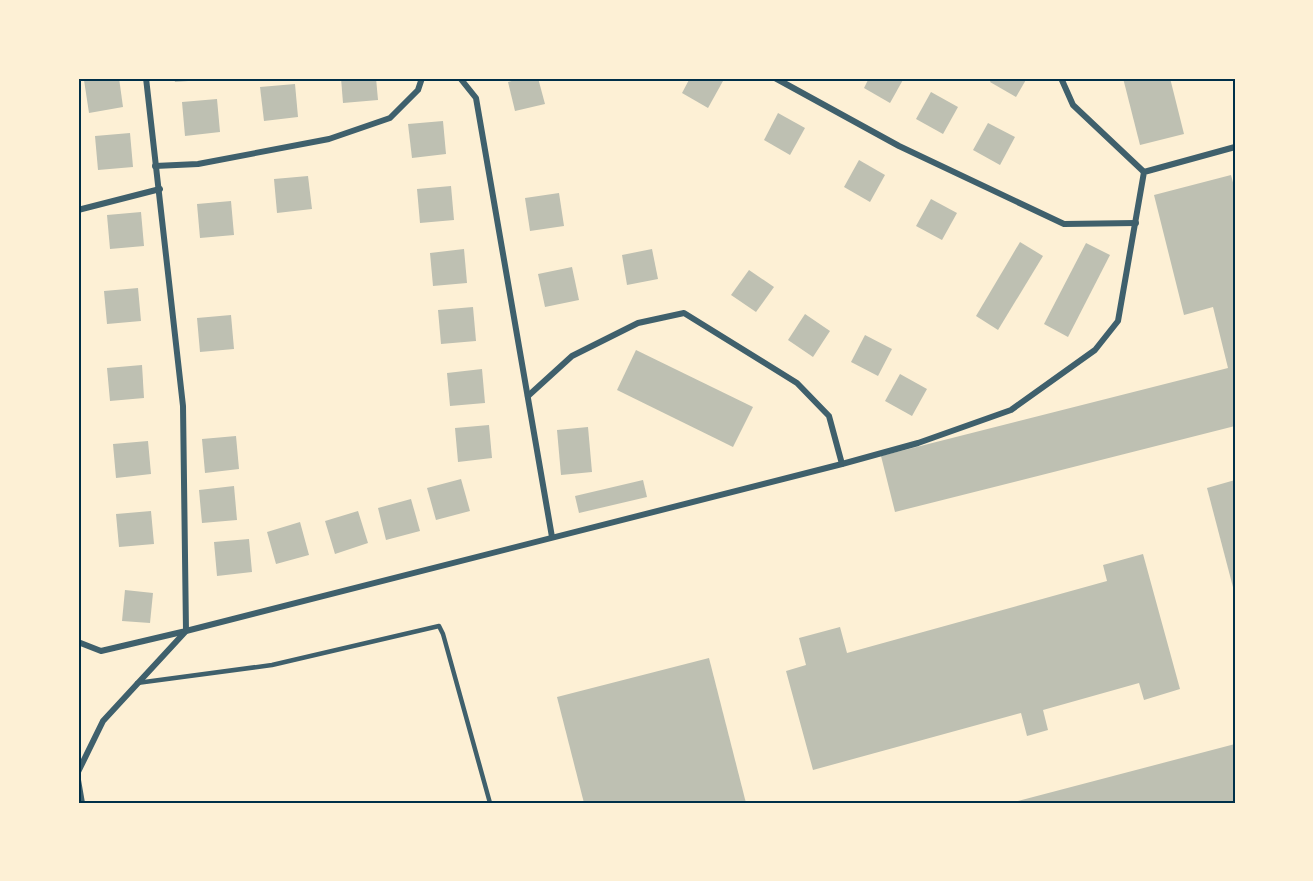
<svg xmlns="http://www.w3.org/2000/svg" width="1313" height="881" font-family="'Work Sans',sans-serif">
  <rect width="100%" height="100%" fill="#fdf0d5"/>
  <!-- building -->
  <g fill="#bec0b2">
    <polygon points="94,78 119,78 123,107 89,113 84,80"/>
    <polygon points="174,78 201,78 202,80 175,82"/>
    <polygon points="341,78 376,78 378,100 343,103"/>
    <polygon points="523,78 538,78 545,104 515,111 508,82"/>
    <polygon points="690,78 717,78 723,81 708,108 682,93"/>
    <polygon points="869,78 904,78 890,103 864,88"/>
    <polygon points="992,78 1027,78 1016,97 990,82"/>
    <polygon points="1123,78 1170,78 1184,134 1140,145"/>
    <polygon points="295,84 298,117 264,121 260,87"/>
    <polygon points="931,92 958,107 943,134 916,119"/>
    <polygon points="217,99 220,132 185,136 182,102"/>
    <polygon points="778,113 805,128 790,155 764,140"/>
    <polygon points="443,121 446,154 412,158 408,124"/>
    <polygon points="988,123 1015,137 1000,165 973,150"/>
    <polygon points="130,133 133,167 98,170 95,136"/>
    <polygon points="859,160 885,175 870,202 844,187"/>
    <polygon points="1231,175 1235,190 1235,426 895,512 881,456 1228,368 1213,307 1184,315 1154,195"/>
    <polygon points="308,176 312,209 277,213 274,179"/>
    <polygon points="451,186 454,220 420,223 417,189"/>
    <polygon points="559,193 564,226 530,231 525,198"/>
    <polygon points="931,199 957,213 942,240 916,226"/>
    <polygon points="231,201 234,235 200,238 197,204"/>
    <polygon points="141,212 144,246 110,249 107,215"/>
    <polygon points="1020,242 1043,256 998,330 976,316"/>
    <polygon points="1086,243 1110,255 1068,337 1044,324"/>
    <polygon points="464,249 467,283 433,286 430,253"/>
    <polygon points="652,249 658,279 627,285 622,255"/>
    <polygon points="572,267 579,300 545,307 538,274"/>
    <polygon points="749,270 774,287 756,312 731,295"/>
    <polygon points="138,288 141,321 107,324 104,291"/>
    <polygon points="473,307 476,341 441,344 438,310"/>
    <polygon points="805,314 830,331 813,357 788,340"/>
    <polygon points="231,315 234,349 200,352 197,318"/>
    <polygon points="865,335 892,349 878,376 851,362"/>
    <polygon points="636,350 753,407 733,447 617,390"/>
    <polygon points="142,365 144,398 110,401 107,368"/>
    <polygon points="482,369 485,403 450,406 447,373"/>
    <polygon points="900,374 927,389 912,416 885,401"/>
    <polygon points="489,425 492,458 458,462 455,428"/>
    <polygon points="588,427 592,472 561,475 557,430"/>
    <polygon points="236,436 239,469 205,473 202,439"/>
    <polygon points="148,441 151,474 116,478 113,444"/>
    <polygon points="461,479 470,511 436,520 427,488"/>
    <polygon points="643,480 647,497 579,513 575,496"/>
    <polygon points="1235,480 1235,591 1234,591 1207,488"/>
    <polygon points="234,486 237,520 202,523 199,490"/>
    <polygon points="411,499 420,531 386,540 378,508"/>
    <polygon points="151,511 154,544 119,547 116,514"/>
    <polygon points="358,511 368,543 335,554 325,521"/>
    <polygon points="300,522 309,555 276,564 267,532"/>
    <polygon points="249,539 252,572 217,576 214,542"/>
    <polygon points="1143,554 1180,689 1144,700 1139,683 1043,710 1048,730 1027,736 1021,713 813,770 786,671 806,665 799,638 840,627 847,653 1107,581 1103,565"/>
    <polygon points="125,590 153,593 150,623 122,621"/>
    <polygon points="709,658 746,803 584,803 557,697"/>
    <polygon points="1235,744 1235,803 1014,803 1014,802"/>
  </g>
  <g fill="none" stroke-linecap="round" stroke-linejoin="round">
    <!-- service -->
    <polyline stroke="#3f606c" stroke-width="4.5" points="137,683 272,665 439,626 443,634 490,803"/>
    <!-- minor -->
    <g stroke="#3f606c" stroke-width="6">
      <polyline points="460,78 476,98 552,537"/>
      <polyline points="775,78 899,146 1064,224 1136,223"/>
      <polyline points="1061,78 1073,105 1144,172"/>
      <polyline points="155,166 198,164 329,139 390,118 418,90 422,78"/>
      <polyline points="78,210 160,189"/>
      <polyline points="528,396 572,356 638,323 684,313 797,383 829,416 842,464"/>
      <polyline points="78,642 101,651 186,631 183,406 146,78"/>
      <polyline points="78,772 103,721 186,631 842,464 918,443 1011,410 1095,350 1118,321 1144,172 1235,147"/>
      <polyline points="78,780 82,803"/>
    </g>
  </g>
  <!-- border -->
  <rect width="1313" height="881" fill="none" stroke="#fdf0d5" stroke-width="159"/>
  <rect x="80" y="80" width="1154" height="722" fill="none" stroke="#003049" stroke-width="2"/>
</svg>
